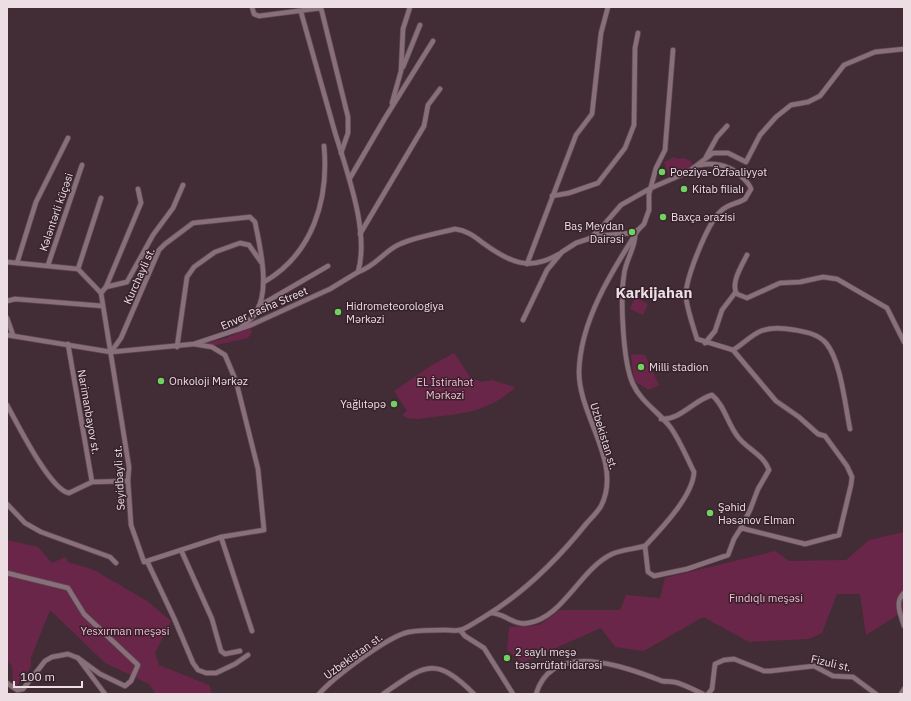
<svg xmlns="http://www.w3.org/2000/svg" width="911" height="701" font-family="'IBM Plex Sans',sans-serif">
  <rect width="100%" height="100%" fill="#422c36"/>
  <!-- green -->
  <g fill="#6a2649">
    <polygon points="674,157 677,159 684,158 691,161 693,166 669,177 664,162"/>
    <polygon points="635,297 648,304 643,315 630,309"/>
    <polygon points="251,327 252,332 248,338 212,346 202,344 226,338"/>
    <path d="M454,353L471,378L482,382L492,380L515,387C488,415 453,414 417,419L407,418L402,415L407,411L394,391L432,365Z"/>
    <polygon points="631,354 645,355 659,385 649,390 634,381"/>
    <polygon points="904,532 904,611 866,635 860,594 837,594 822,633 809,639 749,642 703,617 644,651 615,647 601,628 522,663 507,650 509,627 539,625 560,610 620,610 626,595 660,598 665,578 775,551 789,561 846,560 869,540"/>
    <polygon points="7,540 38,547 52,563 65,557 68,562 94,570 147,601 171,621 155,653 159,665 209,685 212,694 156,694 149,684 105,663 50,610 31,658 31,667 16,687 13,686 12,666 7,661"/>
  </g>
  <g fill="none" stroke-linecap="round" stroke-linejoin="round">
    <!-- minor casing -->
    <g stroke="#5b4951" stroke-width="6">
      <g id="minor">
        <polyline points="252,7 254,14 259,16 321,8 348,117 348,133 341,153"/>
        <polyline points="403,67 420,25"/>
        <polyline points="392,103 401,71 403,29 410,7"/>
        <polyline points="706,157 717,137 727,126"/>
        <polyline points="350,178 385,118 433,41"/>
        <polyline points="552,196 569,193 598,183 625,148 634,125 635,48 638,33"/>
        <polyline points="360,234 424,126 428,105 440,89"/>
        <path d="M635,237C634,250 625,262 624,275C620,299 623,363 633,384C641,402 660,413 671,428C680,441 687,458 694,472C693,496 661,529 645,546"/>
        <polyline points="589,239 602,227 621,205 651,188 688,172 713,153 728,153 746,162 760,135 776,117 791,105 808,102 820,96 844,65 875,52 904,49"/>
        <path d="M747,255C742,265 730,284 737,294L747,298L780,283L800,282L823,277L837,279L887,308L904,342"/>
        <polyline points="7,262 78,269 101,293 129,467 128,481 131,525 144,562 221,537 264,530 258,469 236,381 225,355 212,347 194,344"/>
        <polyline points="17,263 36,202 68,138"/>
        <polyline points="527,264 576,135 592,114 601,33 608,7"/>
        <polyline points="48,265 82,165"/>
        <polyline points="78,269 101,198"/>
        <path d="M358,272C374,267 382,254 396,246C410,238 439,233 455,229C466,230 474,236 483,243C509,262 529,272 559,254"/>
        <path d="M264,282C313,254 329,199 324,146"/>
        <polyline points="106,287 127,282 153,235 173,208 183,185"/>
        <polyline points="101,293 106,287 141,203 138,189"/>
        <polyline points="7,301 15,299 103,306"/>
        <polyline points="259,306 328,266"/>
        <polyline points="7,318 13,335"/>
        <polyline points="523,320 547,270 562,252 576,243 597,236 631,233 638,230 644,224 649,210 649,194 656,168 665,150 673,50"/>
        <path d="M7,335L111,352L194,344L251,325L330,289L358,272C370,231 346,170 334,129C323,90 312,51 301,12"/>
        <polyline points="705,343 715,331 722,310 735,293"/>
        <polyline points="68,344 92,482 128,481"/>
        <polyline points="177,347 187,277 194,267 215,252 240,243 249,245 261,262"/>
        <path d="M733,350C742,345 751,335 761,331C771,327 784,328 795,330C806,332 818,334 826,343C841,361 845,405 850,429"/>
        <path d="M111,352L121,338L159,250L165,244L193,223L250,217L255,222C260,247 271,291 255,314C251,320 244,324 239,329"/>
        <path d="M7,405C17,423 50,490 69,493L92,482"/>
        <path d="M661,419C681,420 694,400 712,395C725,406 727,423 738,437C747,449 764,455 769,470L758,489L750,510L741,528"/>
        <polyline points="7,504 25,523 41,532 110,557 116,563"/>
        <polyline points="221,537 252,631"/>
        <path d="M645,546L648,572L654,576L687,569L728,555L734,539L741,528L805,544L839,535L851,485L852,477L847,466L825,436L818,434L799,417L776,401L733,350L697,339C693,326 688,312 686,298C684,281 708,222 721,211C728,204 737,204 745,199L751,189C750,185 747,182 744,179C732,166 717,162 700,165"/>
        <polyline points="181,550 212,619 221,651 225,654 240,651"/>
        <polyline points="147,561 174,618 193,663 198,670 206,673 216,673 235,664 248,655"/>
        <polyline points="7,573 68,588 84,614 138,665 131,681 125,686 100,674 78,658"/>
        <path d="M904,593C894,602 901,615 904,626"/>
        <path d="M491,613C505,613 513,626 528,623C563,618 580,569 612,554C621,550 634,549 645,546"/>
        <polyline points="460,630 465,636 484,648 513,694"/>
        <polyline points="7,683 17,690 23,689 45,661 52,657 68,654 78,658 105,694"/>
        <path d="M319,694C334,677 388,636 409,632C420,630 433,630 445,630C450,630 456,631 461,630C469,627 477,621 484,617C524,593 557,560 586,524C591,518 597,513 601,506C623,463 579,417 579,372C580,321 612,271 638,230"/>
        <path d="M383,694C424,666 434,654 474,694"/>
        <path d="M536,694C553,639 625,667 662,681C667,682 670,681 674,682C684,684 694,690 703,694"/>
        <polyline points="708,694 712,689 715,664 724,660 734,659 764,671 770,671 814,666 833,676 853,677 876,694"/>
        <polyline points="901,694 904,689"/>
      </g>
    </g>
    <!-- minor -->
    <use href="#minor" stroke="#896f7a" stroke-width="4.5"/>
  </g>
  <!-- markers -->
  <g fill="#70d35f" stroke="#37222c" stroke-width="1.5">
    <circle cx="662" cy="172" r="4"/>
    <circle cx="684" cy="189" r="4"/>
    <circle cx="663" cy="217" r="4"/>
    <circle cx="632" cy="232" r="4"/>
    <circle cx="338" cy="312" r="4"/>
    <circle cx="641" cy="367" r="4"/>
    <circle cx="161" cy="381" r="4"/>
    <circle cx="394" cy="404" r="4"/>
    <circle cx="710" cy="513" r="4"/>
    <circle cx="507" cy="658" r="4"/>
  </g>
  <g text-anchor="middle" stroke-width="3" stroke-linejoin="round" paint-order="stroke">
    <!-- poi labels -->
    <g font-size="11" fill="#eddee4" stroke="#37222c" text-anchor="start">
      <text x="670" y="176">Poeziya-Özfəaliyyət</text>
      <text x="692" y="193">Kitab filialı</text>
      <text x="671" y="221">Baxça ərazisi</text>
      <text x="624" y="230" text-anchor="end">Baş Meydan<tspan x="624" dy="13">Dairəsi</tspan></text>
      <text x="346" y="310">Hidrometeorologiya<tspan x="346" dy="13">Mərkəzi</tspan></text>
      <text x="649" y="371">Milli stadion</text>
      <text x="169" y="385">Onkoloji Mərkəz</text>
      <text x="386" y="408" text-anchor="end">Yağlıtəpə</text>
      <text x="718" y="511">Şəhid<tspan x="718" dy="13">Həsənov Elman</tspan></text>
      <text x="515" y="656">2 saylı meşə<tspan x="515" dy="13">təsərrüfatı idarəsi</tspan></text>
    </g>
    <!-- street labels -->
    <g font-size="11" fill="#eddee4" stroke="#37222c">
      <text transform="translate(56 212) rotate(-71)" y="4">Kələntərli küçəsi</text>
      <text transform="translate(139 276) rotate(-66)" y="4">Kurchayli st.</text>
      <text transform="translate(264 308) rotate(-23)" y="4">Enver Pasha Street</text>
      <text transform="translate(89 412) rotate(80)" y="4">Narimanbayov st.</text>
      <text transform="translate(604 436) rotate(73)" y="4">Uzbekistan st.</text>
      <text transform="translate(119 478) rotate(-93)" y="4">Seyidbayli st.</text>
      <text transform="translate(353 656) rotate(-36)" y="4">Uzbekistan st.</text>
      <text transform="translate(831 663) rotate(13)" y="4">Fizuli st.</text>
    </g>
    <!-- park labels -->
    <g font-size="11" fill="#fcb9d7" stroke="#37222c">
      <text x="445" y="386">EL İstirahət<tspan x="445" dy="13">Mərkəzi</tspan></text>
      <text x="766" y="602">Fındıqlı meşəsi</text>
      <text x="125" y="635">Yesxırman meşəsi</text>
    </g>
    <!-- district labels -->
    <g font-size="15" font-weight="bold" fill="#eddee4" stroke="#37222c">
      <text x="654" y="298">Karkijahan</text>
    </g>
  </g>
  <!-- border -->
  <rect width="911" height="701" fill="none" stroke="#eddee4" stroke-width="16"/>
  <!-- scale -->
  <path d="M14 681v6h68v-6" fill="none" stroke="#eddee4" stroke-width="2"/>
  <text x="20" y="681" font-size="12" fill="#eddee4" stroke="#37222c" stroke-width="3" paint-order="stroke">100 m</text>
</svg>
